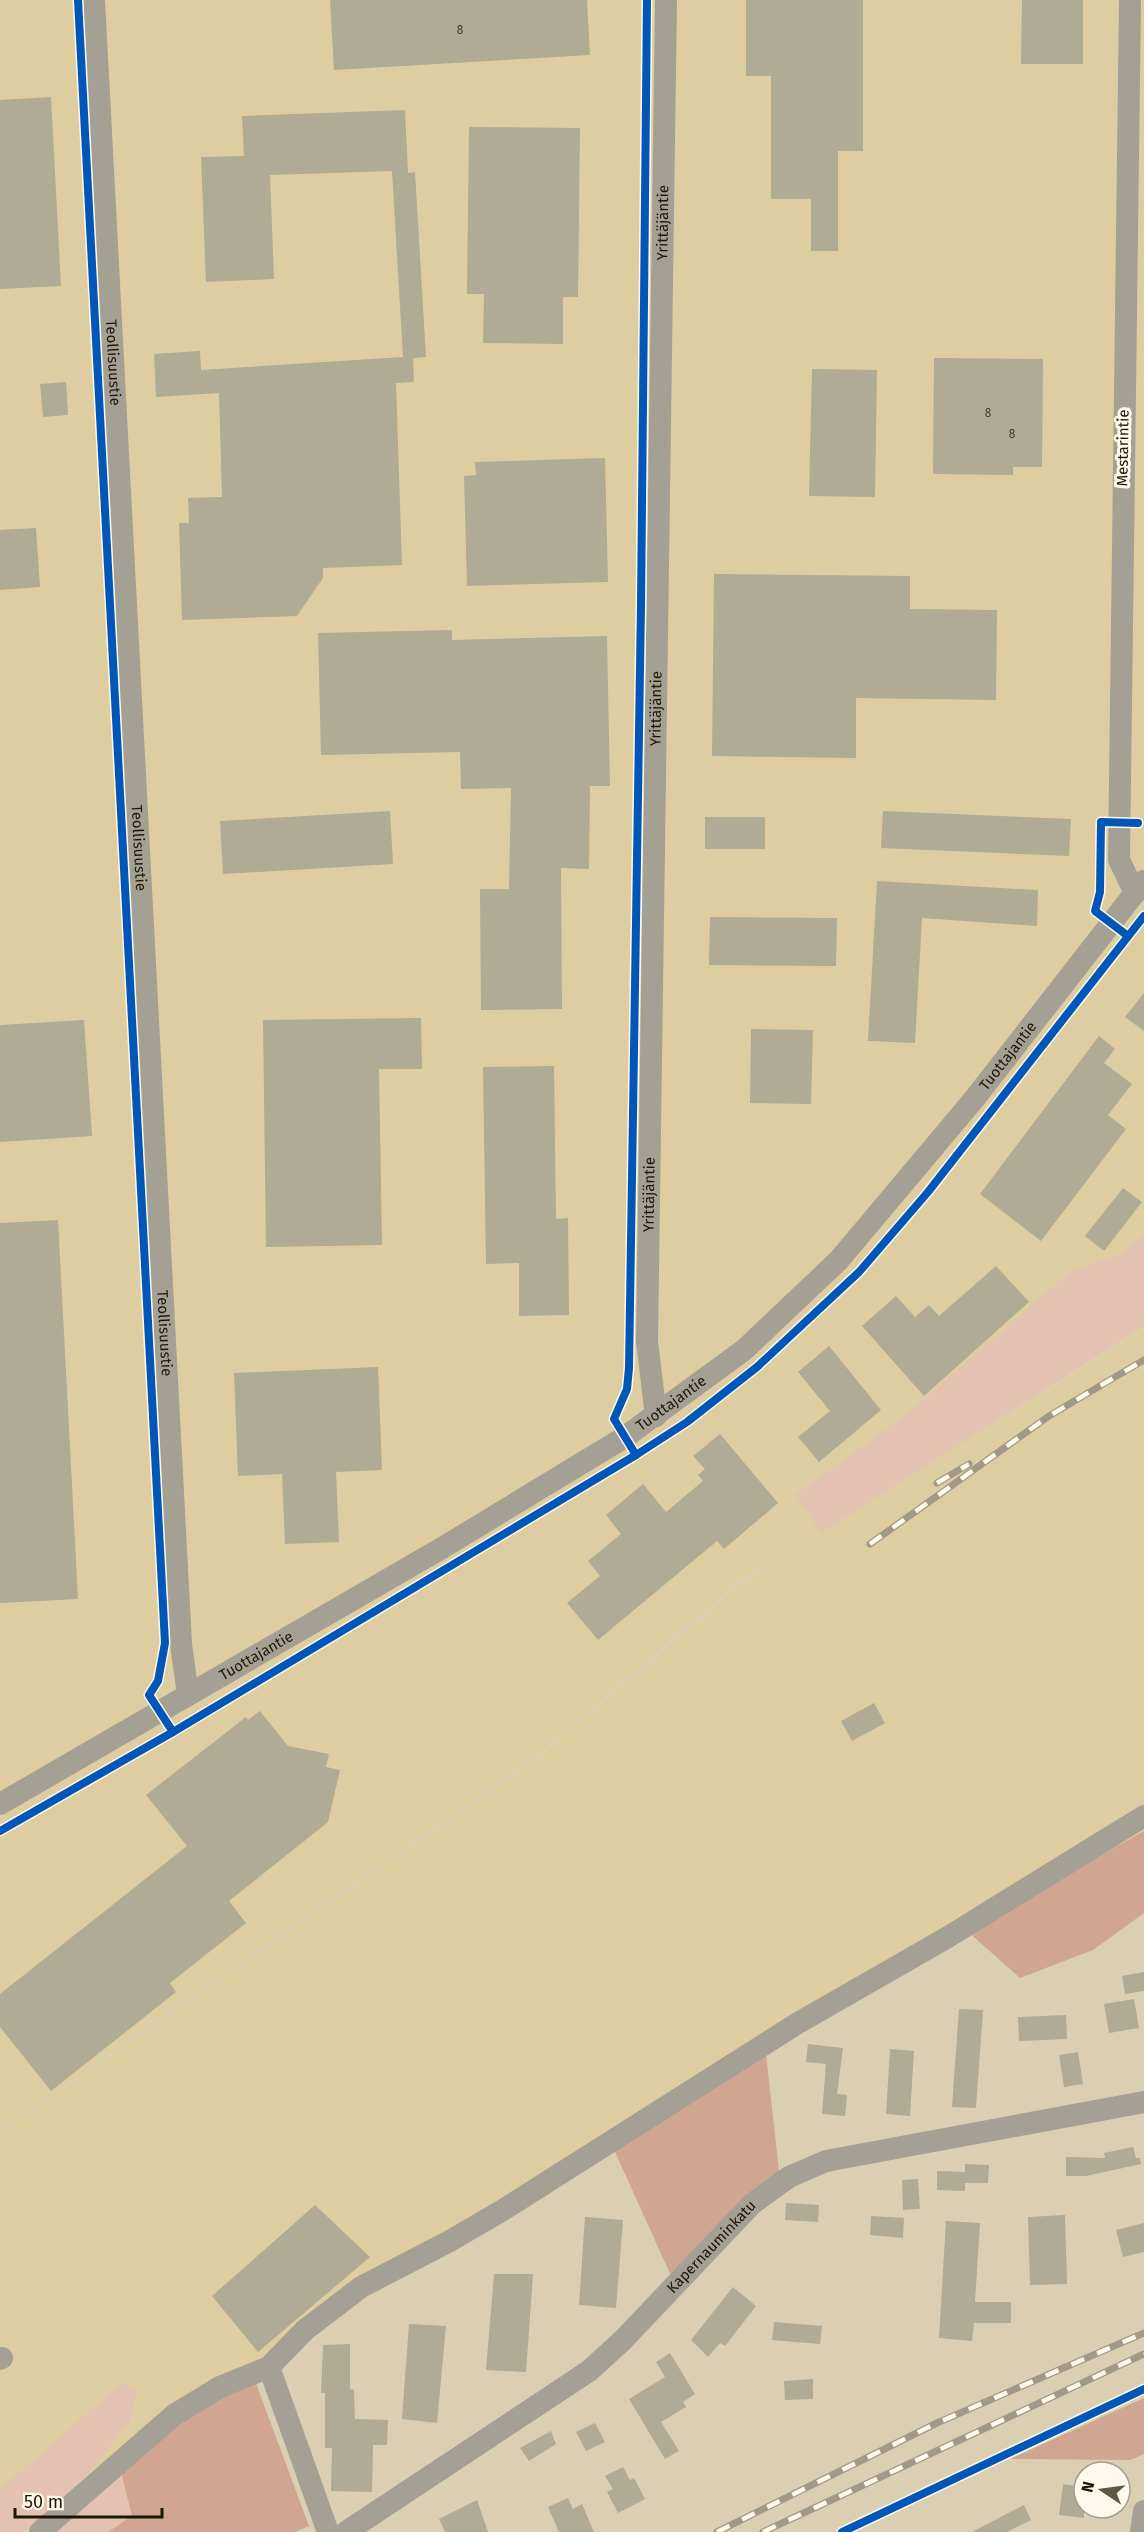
<svg xmlns="http://www.w3.org/2000/svg" width="1144" height="2532" font-family="'Fira Sans',sans-serif">
  <rect width="100%" height="100%" fill="#dacfb3"/>
  <!-- built -->
  <polygon fill="#decda0" points="0,0 1144,0 1144,1326 949,1452 1144,1329 1144,1831 765,2045 159,2432 0,2522 0,2133 536,1760 744,1582 803,1545 740,1580 534,1758 0,2130"/>
  <!-- green -->
  <g fill="#e3c2b1">
    <polygon points="1144,1235 1144,1326 821,1533 795,1495 907,1414 1071,1271 1118,1255"/>
    <polygon points="122,2383 138,2390 129,2423 81,2482 24,2532 0,2532 0,2489"/>
    <polygon points="119,2464 132,2517 108,2532 54,2532"/>
  </g>
  <!-- forest -->
  <g fill="#d0a591">
    <polygon points="1144,1831 1144,1913 1093,1950 1020,1978 967,1931"/>
    <polygon points="765,2045 779,2171 672,2278 611,2143"/>
    <polygon points="252,2373 309,2526 295,2532 108,2532 132,2516 117,2456"/>
    <polygon points="1144,2398 1144,2454 1130,2460 1010,2459"/>
  </g>
  <!-- building -->
  <g fill="#afab95">
    <polygon points="330,0 587,0 590,55 334,70"/>
    <polygon points="746,0 863,0 863,151 838,151 838,251 811,251 811,199 771,199 771,76 746,76"/>
    <polygon points="1022,0 1083,0 1083,64 1021,64"/>
    <polygon points="51,97 61,286 0,289 0,100"/>
    <polygon points="405,110 408,173 415,172 426,357 413,358 414,382 396,383 402,565 323,568 323,578 297,616 182,620 179,523 189,523 188,498 222,497 219,393 156,397 154,354 200,351 201,370 403,357 392,171 270,175 274,279 206,282 201,157 244,156 242,116"/>
    <polygon points="469,127 580,128 578,297 563,297 563,344 483,343 484,294 467,294"/>
    <polygon points="934,358 1043,359 1042,467 1013,467 1013,475 933,474"/>
    <polygon points="812,369 877,370 875,497 809,496"/>
    <polygon points="66,382 68,415 43,417 40,384"/>
    <polygon points="605,458 608,582 467,586 464,476 476,475 475,462"/>
    <polygon points="36,528 40,587 0,590 0,530"/>
    <polygon points="714,574 910,576 910,609 997,610 996,700 856,698 856,758 712,756"/>
    <polygon points="452,630 452,640 607,636 610,786 590,786 589,869 561,868 562,1009 481,1010 480,889 509,889 511,788 461,789 460,752 321,755 318,633"/>
    <polygon points="390,811 393,864 223,874 220,821"/>
    <polygon points="883,811 1071,819 1069,856 881,848"/>
    <rect x="705" y="817" width="60" height="32"/>
    <polygon points="877,881 1038,890 1037,926 922,918 915,1043 868,1041"/>
    <polygon points="710,917 837,918 836,966 709,965"/>
    <polygon points="1144,993 1144,1031 1125,1017"/>
    <polygon points="421,1018 422,1069 379,1069 382,1245 266,1247 263,1020"/>
    <polygon points="84,1020 92,1136 0,1142 0,1025"/>
    <polygon points="751,1029 813,1030 811,1104 750,1103"/>
    <polygon points="1099,1036 1115,1049 1104,1063 1132,1084 1108,1115 1126,1129 1041,1241 980,1194"/>
    <polygon points="554,1066 556,1219 568,1218 569,1315 519,1316 519,1263 486,1264 483,1067"/>
    <polygon points="1123,1188 1142,1202 1104,1251 1085,1236"/>
    <polygon points="58,1220 78,1599 0,1603 0,1223"/>
    <polygon points="996,1266 1029,1302 924,1396 862,1326 896,1296 915,1317 929,1305 939,1316"/>
    <polygon points="829,1346 881,1410 819,1462 798,1437 830,1411 798,1372"/>
    <polygon points="378,1367 382,1470 336,1472 339,1542 285,1544 282,1474 238,1476 234,1373"/>
    <polygon points="720,1434 778,1503 724,1549 717,1541 598,1640 567,1603 600,1576 588,1561 621,1534 606,1515 643,1484 666,1512 703,1481 698,1475 705,1469 693,1456"/>
    <polygon points="874,1703 885,1723 852,1741 841,1721"/>
    <polygon points="260,1711 288,1746 329,1754 326,1767 340,1770 328,1822 229,1901 246,1923 170,1983 176,1992 51,2091 0,2027 0,1994 187,1846 146,1795 246,1717 248,1720"/>
    <polygon points="1144,1972 1144,1991 1125,1994 1122,1976"/>
    <polygon points="1134,1999 1139,2028 1109,2033 1104,2004"/>
    <polygon points="959,2009 983,2010 976,2108 952,2107"/>
    <polygon points="1066,2015 1067,2039 1019,2041 1018,2017"/>
    <polygon points="808,2044 843,2048 837,2094 847,2095 845,2116 822,2114 826,2064 806,2062"/>
    <polygon points="890,2049 914,2051 910,2116 886,2114"/>
    <polygon points="1078,2052 1083,2084 1064,2087 1059,2055"/>
    <polygon points="1133,2147 1136,2158 1140,2158 1141,2164 1086,2176 1066,2176 1066,2157 1105,2158 1104,2153"/>
    <polygon points="965,2164 989,2165 988,2183 965,2183 965,2191 937,2190 937,2171 965,2172"/>
    <polygon points="918,2179 920,2209 903,2210 902,2180"/>
    <polygon points="786,2203 819,2205 818,2222 785,2220"/>
    <polygon points="315,2205 370,2257 258,2352 212,2296"/>
    <polygon points="1065,2215 1067,2284 1030,2285 1028,2217"/>
    <polygon points="871,2216 904,2218 903,2238 870,2235"/>
    <polygon points="585,2217 623,2220 616,2308 579,2305"/>
    <polygon points="946,2221 980,2223 975,2302 1011,2302 1011,2323 974,2323 972,2341 939,2338"/>
    <polygon points="1144,2223 1144,2252 1123,2257 1116,2230"/>
    <polygon points="494,2274 533,2274 526,2372 486,2370"/>
    <polygon points="733,2287 756,2306 725,2346 720,2343 708,2357 691,2340"/>
    <polygon points="774,2322 822,2326 820,2344 772,2340"/>
    <polygon points="409,2324 446,2326 437,2423 402,2419"/>
    <polygon points="350,2344 350,2389 354,2390 355,2419 388,2420 387,2445 373,2445 372,2492 331,2491 332,2448 325,2448 325,2393 321,2393 323,2345"/>
    <polygon points="670,2353 695,2394 683,2402 686,2407 661,2422 679,2451 665,2459 629,2399 665,2377 656,2362"/>
    <polygon points="813,2379 813,2399 785,2400 784,2381"/>
    <polygon points="595,2423 605,2442 586,2451 576,2432"/>
    <polygon points="551,2431 556,2444 529,2461 520,2448"/>
    <polygon points="623,2467 630,2480 634,2478 645,2499 618,2513 607,2492 613,2489 605,2476"/>
    <polygon points="1063,2484 1084,2487 1084,2518 1059,2515"/>
    <polygon points="568,2498 573,2509 582,2504 594,2532 559,2532 548,2507"/>
    <polygon points="477,2500 488,2532 445,2532 439,2519"/>
    <polygon points="1024,2505 1031,2520 1007,2532 972,2532"/>
  </g>
  <g fill="none" stroke-linecap="round" stroke-linejoin="round">
    <!-- minor -->
    <g stroke="#a5a094" stroke-width="22">
      <path id="s1" d="M94,0L181,1644L188,1695"/>
      <polyline points="1130,0 1119,860 1135,893"/>
      <path id="s2" d="M656,1416L647,1342L666,0"/>
      <path id="s3" d="M0,1804L442,1548L625,1437L744,1350L839,1260L975,1098L1144,881"/>
      <polyline points="0,2359 2,2358"/>
      <polyline points="269,2367 328,2532"/>
      <polyline points="40,2532 174,2415 220,2387 269,2367 305,2330 361,2287 448,2242 503,2210 798,2023 948,1937 1144,1816"/>
      <path id="s4" d="M346,2532L589,2371L623,2340L752,2204L789,2177L826,2161L1144,2102"/>
      <polyline points="1141,2532 1144,2511"/>
    </g>
    <!-- rail casing -->
    <g stroke="#a09988" stroke-width="7">
      <g id="rail">
        <polyline points="937,1483 969,1464"/>
        <polyline points="870,1544 1049,1416 1144,1360"/>
        <polyline points="717,2532 937,2423 1144,2333"/>
        <polyline points="763,2532 1144,2354"/>
      </g>
    </g>
    <!-- rail -->
    <use href="#rail" stroke="#fef9ea" stroke-width="4.5" stroke-dasharray="14" stroke-linecap="butt"/>
    <!-- cycleway casing -->
    <g stroke="#fef9ea" stroke-width="11">
      <g id="cycleway">
        <polyline points="78,0 165,1643 158,1681 149,1695 173,1732"/>
        <polyline points="1128,936 1095,911 1100,892 1101,822 1138,823"/>
        <polyline points="636,1455 614,1419 627,1389 629,1368 641,605 647,0"/>
        <polyline points="0,1831 173,1732 636,1455 687,1422 757,1367 859,1272 928,1192 1144,916"/>
        <polyline points="842,2532 1144,2389"/>
      </g>
    </g>
    <!-- cycleway -->
    <use href="#cycleway" stroke="#0057b8" stroke-width="8"/>
  </g>
  <g text-anchor="middle" stroke-width="6" stroke-linejoin="round" paint-order="stroke">
    <!-- number labels -->
    <g font-size="12" fill="#423b28">
      <text x="460" y="34">8</text>
      <text x="988" y="417">8</text>
      <text x="1012" y="438">8</text>
    </g>
    <!-- street labels -->
    <g font-size="15" fill="#1d1603" stroke="#fef9ea">
      <text dy="5" stroke="none"><textPath href="#s2" startOffset="1194">Yrittäjäntie</textPath></text>
      <text dy="5" stroke="none"><textPath href="#s1" startOffset="363">Teollisuustie</textPath></text>
      <text transform="translate(1123 448) rotate(-89)" y="5">Mestarintie</text>
      <text dy="5" stroke="none"><textPath href="#s2" startOffset="708">Yrittäjäntie</textPath></text>
      <text dy="5" stroke="none"><textPath href="#s1" startOffset="849">Teollisuustie</textPath></text>
      <text dy="5" stroke="none"><textPath href="#s3" startOffset="1268">Tuottajantie</textPath></text>
      <text dy="5" stroke="none"><textPath href="#s2" startOffset="222">Yrittäjäntie</textPath></text>
      <text dy="5" stroke="none"><textPath href="#s1" startOffset="1335">Teollisuustie</textPath></text>
      <text dy="5" stroke="none"><textPath href="#s3" startOffset="782">Tuottajantie</textPath></text>
      <text dy="5" stroke="none"><textPath href="#s3" startOffset="296">Tuottajantie</textPath></text>
      <text dy="5" stroke="none"><textPath href="#s4" startOffset="466">Kapernauminkatu</textPath></text>
    </g>
  </g>
  <!-- north arrow -->
  <g transform="translate(1102 2490) rotate(283)"><circle r="28" fill="#fef9ea" stroke="#a49e8e" stroke-width="1.5"/>
  <path d="M0-4.5L10 22L0 15L-10 22Z" fill="#5f5741"/>
  <text y="-9" font-size="16" font-weight="bold" text-anchor="middle" fill="#1d1603">N</text>
  </g>
  <!-- scale -->
  <path d="M15 2508v9h147v-9" fill="none" stroke="#1d1603" stroke-width="3"/>
  <text x="24" y="2508" font-size="18" fill="#1d1603" stroke="#fef9ea" stroke-width="4.5" paint-order="stroke">50 m</text>
</svg>
